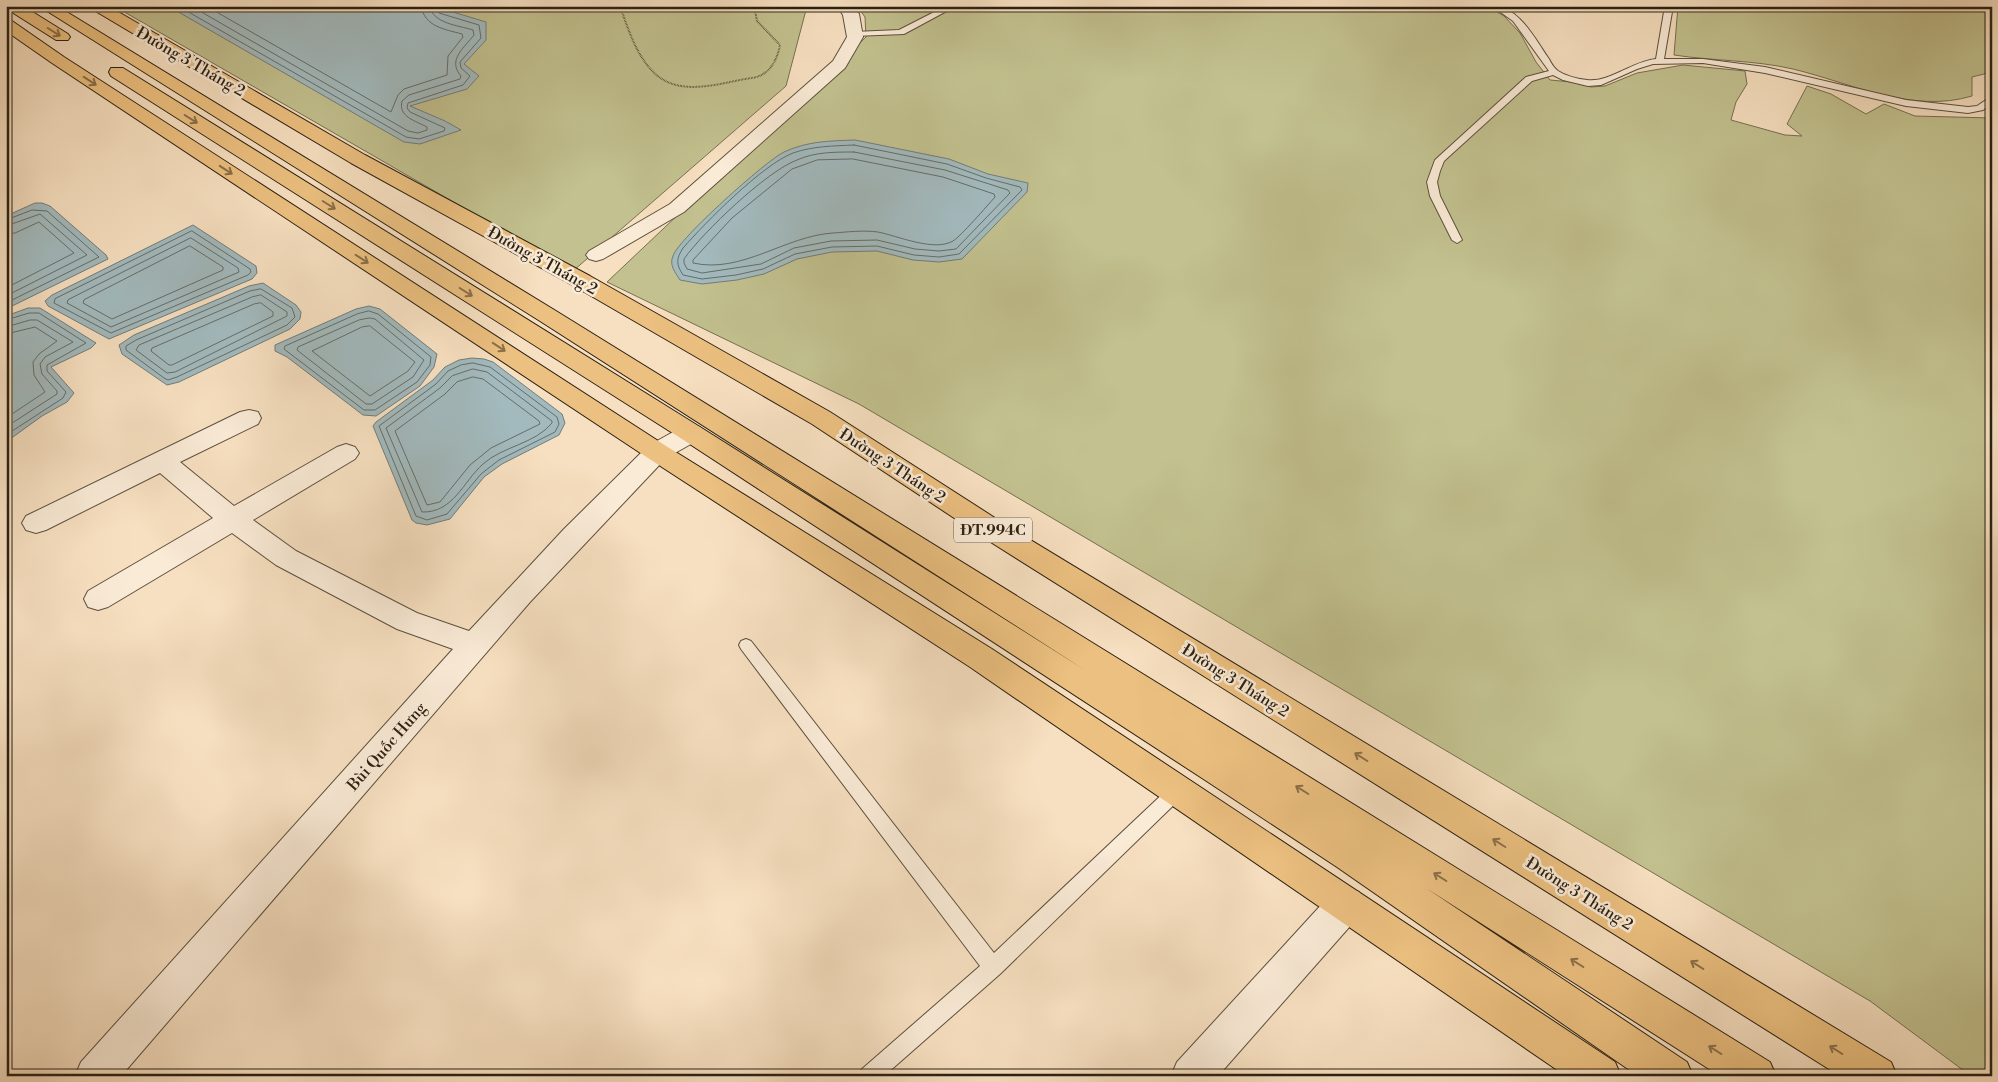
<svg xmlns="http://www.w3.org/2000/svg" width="1998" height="1082" font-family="'Libre Bodoni',serif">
  <rect width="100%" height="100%" fill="#f7e0c1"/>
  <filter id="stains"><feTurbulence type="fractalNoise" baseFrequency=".004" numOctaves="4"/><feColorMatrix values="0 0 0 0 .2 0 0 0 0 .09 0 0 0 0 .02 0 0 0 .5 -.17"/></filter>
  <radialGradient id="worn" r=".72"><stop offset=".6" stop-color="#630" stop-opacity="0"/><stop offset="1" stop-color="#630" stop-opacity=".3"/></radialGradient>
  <!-- green -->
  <g fill="#c2c18f" stroke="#767051">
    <polygon points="114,6 807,6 786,86 573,271"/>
    <polygon points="857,6 1487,6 1504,16 1520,33 1536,62 1550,80 1572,82 1591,87 1605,86 1637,73 1683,65 1745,71 1747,84 1736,102 1731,120 1785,135 1802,136 1787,124 1807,86 1831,94 1866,114 1884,104 1915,116 1992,118 1992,1076 1971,1076 1870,1001 859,404 607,282 866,37 865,17"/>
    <path d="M1678,6H1992V72L1972,77V96C1912,114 1851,83 1793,69C1754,60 1713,61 1674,55Z"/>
  </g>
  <!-- water -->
  <g fill="#a2babe" stroke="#727c7a">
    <polygon points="168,6 416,6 443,9 486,22 486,40 464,64 479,76 467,89 410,106 445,121 461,130 420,144 404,142"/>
    <path d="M855,140L949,159L988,174L1028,183L1027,192L962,259L939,262L913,260L877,251L832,252L797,259L764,274L737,280L702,284L680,280C675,272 669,265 673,256C678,239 767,160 784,152C808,141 829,141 855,140Z"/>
    <polygon points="35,203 42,203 50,206 106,255 108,259 6,309 6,216"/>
    <polygon points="193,225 256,266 257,273 252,279 109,339 48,306 45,301 52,295"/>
    <polygon points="263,283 296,305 301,312 300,319 290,329 179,382 167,385 122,354 119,345 134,335 249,286"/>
    <polygon points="369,306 380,309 437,354 434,367 420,386 376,416 363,415 287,357 275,351 275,345 356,309"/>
    <polygon points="28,308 40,308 96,343 91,348 51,367 74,393 67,402 42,416 6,442 6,316"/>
    <polygon points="472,358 484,359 493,362 562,414 565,423 559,435 502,464 484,477 450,519 427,525 416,523 412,520 373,426 376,422 433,380 445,367 459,360"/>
  </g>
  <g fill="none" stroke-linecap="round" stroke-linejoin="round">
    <!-- shore -->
    <g stroke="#666d68" stroke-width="1">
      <polyline points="178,6 406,137 419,139 444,131 445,128 410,112 407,108 408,103 463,85 470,76 461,68 460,62 481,38 479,25 439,13 435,6"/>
      <path d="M191,6L408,131L418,133L427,130V127C416,121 398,117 402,101L409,95L460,79L461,76C447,60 464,48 474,35L473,30C457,25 434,24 429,6"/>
      <path d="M206,6L391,112L398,95L404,89L447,75L448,56L463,37L462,34C444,29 425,27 421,6"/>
      <path d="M854,145L947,164L986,178L1020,187L1022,190L959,254L939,257L914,255L877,246L832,247L795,254L763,269L736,275L702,279L683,275C676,264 676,259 683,248C706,222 762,165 793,153C813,146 834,146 854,145Z"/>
      <path d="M854,152L945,170L1008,190L1010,193L956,249L939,251L915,249L877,240L831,241L794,248L761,264L702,273L687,269L684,263V259C703,232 767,171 797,160C815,152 834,152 854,152Z"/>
      <path d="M853,159L943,177L994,194L995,197C987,206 961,236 953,241C934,252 898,236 878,232C864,230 847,232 833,233C785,236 742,274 693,263V260L732,218L792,169L817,160Z"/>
      <polyline points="6,220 32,210 47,211 99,257 6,303"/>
      <polyline points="6,226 40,214 87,255 6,296"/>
      <polygon points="192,231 250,269 251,272 248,275 111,333 54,303 55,299"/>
      <polyline points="6,234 15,233 39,222 74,253 6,288"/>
      <polygon points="191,238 238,268 239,272 111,327 67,303 68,300"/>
      <polygon points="190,246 223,267 223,270 112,319 83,303 84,300"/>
      <polygon points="261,289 292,308 295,317 287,325 177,377 168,380 164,378 126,350 126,346 136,340 250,291"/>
      <polygon points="261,295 287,312 287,316 175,372 167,373 136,350 139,345 252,297"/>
      <polygon points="261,303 273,312 273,316 172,365 169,365 151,351 152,348 254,304"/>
      <polygon points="369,311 378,314 431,357 430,365 417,382 375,410 364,410 284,349 285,346 357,314"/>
      <polygon points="370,318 375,319 424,360 413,377 372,404 366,404 297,350 298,347 359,320"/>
      <polyline points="6,320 29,313 39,313 86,343 47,365 47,371 66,392 63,398 6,435"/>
      <polygon points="370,326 415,362 408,371 370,396 312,351 362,327"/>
      <polyline points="6,327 30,320 37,320 73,342 45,357 40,364 42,374 57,391 57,394 6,427"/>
      <polyline points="6,334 35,327 57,341 39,354 33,362 34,375 45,392 6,418"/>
      <polygon points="473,363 490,367 557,417 559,424 555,432 499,460 481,474 447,514 427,520 416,516 379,426 436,384 448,371 461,365"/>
      <path d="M473,369L487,372L552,421V423C535,444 503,446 483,464C463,482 453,513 422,512L386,428L440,388L452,376Z"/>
      <polygon points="473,377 483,379 539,421 540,424 491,448 470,465 440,502 427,505 395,431 445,394 457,382"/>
    </g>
    <!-- lane casing -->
    <g stroke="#5d503e" stroke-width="2">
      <g id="lane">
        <polygon points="946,6 956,6 904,34 854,36 850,34 854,32 899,30"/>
        <path d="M1492,6C1519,6 1535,39 1549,59C1551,63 1554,68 1558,71C1566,76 1578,79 1587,80C1609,83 1633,61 1656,59L1665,6H1673L1664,59H1703L1765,67L1906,100L1968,107L1977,106L1992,96V103L1983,110L1968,113L1906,106L1765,73L1703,63L1653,64L1637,69L1601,85L1588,86L1563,80L1553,75L1532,81L1444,161L1440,171L1437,182L1440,196L1462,240L1457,243L1452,240L1430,196L1427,182L1435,160L1526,77L1549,71L1513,21Z"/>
        <polygon points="746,639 751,641 994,953 1171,786 1177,784 1183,786 1185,791 1183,796 1000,974 884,1076 859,1076 862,1069 980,966 741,649 739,645 741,641"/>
      </g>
    </g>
    <!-- street casing -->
    <g stroke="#5d503e" stroke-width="2">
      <g id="street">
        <polygon points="837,6 852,6 859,14 863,37 845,68 684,212 603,259 596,261 589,259 586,255 589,251 670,204 833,61 847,37 843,15"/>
        <polygon points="249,410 258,412 261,418 258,424 180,462 234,506 337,447 346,444 355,447 359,453 355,459 253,520 296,551 417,613 469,631 564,529 648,446 682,427 691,425 700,427 704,433 700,439 666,458 530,602 121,1076 75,1076 81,1062 453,649 397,629 276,565 232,533 108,607 98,610 88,607 84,599 88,591 213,518 160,473 46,530 36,533 26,530 22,523 26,516 240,412"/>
        <polygon points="1346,887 1359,892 1364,904 1359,916 1218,1076 1171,1076 1177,1062 1333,892"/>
      </g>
    </g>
    <!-- primary casing -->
    <g stroke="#2a2013" stroke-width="2">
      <g id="primary">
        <polygon points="6,6 23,6 68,34 70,37 68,40 56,40 7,9"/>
        <polygon points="39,6 57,6 556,311 1770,1062 1776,1076 1720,1076 1426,888 1687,1062 1693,1076 1638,1076 1337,867 1205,780 682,439 111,76 109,72 111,68 123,68 700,427 1085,670 540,321"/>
        <polygon points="90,6 108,6 365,155 590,276 830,412 1009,527 1891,1062 1897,1076 1840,1076 989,541 812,424 574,286 351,163 92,9"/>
        <polygon points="6,19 12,21 64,57 666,446 992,649 1615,1062 1621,1076 1566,1076 970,667 648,458 52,63 6,31"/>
      </g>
    </g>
    <!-- path -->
    <path stroke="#2a2013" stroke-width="2" stroke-dasharray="0.5 1" stroke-linecap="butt" d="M620,6C628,29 638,61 659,77C683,95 718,84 745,79C751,78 757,78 763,74C773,68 778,56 780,45L757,21L754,6"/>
    <!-- lane -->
    <use href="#lane" fill="#faebd7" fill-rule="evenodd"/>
    <!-- street -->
    <use href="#street" fill="#faebd7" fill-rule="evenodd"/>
    <!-- primary -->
    <use href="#primary" fill="#ecc080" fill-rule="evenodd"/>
  </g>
  <!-- one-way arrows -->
  <defs><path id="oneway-shaft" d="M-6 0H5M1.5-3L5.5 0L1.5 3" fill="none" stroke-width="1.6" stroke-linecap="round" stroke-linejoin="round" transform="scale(1.25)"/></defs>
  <g stroke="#8b704a">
    <use href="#oneway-shaft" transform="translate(54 32) rotate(32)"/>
    <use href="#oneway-shaft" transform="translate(90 81) rotate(33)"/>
    <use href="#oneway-shaft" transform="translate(191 119) rotate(32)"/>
    <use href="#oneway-shaft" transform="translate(226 170) rotate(33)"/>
    <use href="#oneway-shaft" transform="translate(329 205) rotate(32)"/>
    <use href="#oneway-shaft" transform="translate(362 259) rotate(33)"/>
    <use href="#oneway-shaft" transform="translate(466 292) rotate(32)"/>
    <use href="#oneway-shaft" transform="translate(499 347) rotate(33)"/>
    <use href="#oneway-shaft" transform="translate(1361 757) rotate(-148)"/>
    <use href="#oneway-shaft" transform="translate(1302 790) rotate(-148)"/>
    <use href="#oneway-shaft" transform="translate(1499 843) rotate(-148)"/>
    <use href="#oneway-shaft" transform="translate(1440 877) rotate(-148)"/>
    <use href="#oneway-shaft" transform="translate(1577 963) rotate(-148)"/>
    <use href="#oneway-shaft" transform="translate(1697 965) rotate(-148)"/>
    <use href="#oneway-shaft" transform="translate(1715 1050) rotate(-148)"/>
    <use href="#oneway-shaft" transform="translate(1836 1050) rotate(-148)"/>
  </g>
  <g text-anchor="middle" stroke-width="5" stroke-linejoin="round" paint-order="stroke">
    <!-- shield labels -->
    <rect fill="#faebd7" stroke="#685d4e" stroke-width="1" x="954" y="517.5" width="78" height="25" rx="4"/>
    <g font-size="15" font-weight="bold" fill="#2a2013">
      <text x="993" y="535">ĐT.994C</text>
    </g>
    <!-- street labels -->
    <g font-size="16" fill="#2a2013" stroke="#faebd7">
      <text transform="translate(191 61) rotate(30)" y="6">Đường 3 Tháng 2</text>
      <text transform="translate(543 260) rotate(29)" y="6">Đường 3 Tháng 2</text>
      <text transform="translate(893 465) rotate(33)" y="6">Đường 3 Tháng 2</text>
      <text transform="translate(1236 680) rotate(32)" y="6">Đường 3 Tháng 2</text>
      <text transform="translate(386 746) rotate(-49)" y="6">Bùi Quốc Hưng</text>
      <text transform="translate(1580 893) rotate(32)" y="6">Đường 3 Tháng 2</text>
    </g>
  </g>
  <!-- margin -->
  <rect width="1998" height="1082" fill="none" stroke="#f7e0c1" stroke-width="25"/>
  <rect x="8" y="8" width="1983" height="1067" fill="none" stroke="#2a2013" stroke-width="2.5"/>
  <rect x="12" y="12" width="1973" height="1057" fill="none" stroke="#2a2013"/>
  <rect width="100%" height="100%" filter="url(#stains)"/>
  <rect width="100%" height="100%" fill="url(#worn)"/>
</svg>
